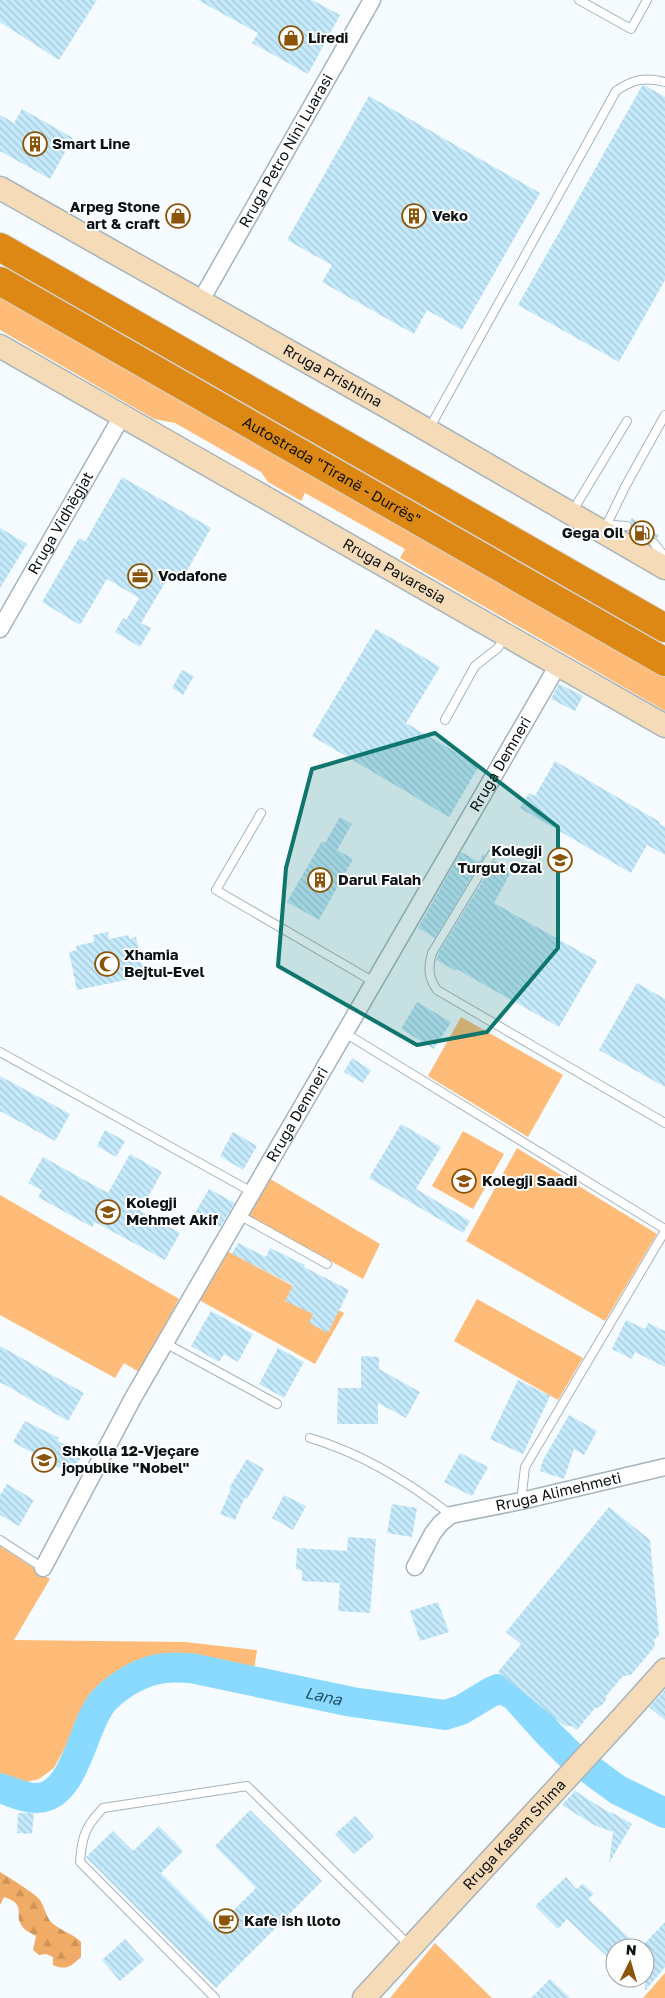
<svg xmlns="http://www.w3.org/2000/svg" width="665" height="1998" font-family="'Golos Text',sans-serif">
  <defs>
    <pattern id="forest-firs" width="22" height="20" patternUnits="userSpaceOnUse" patternTransform="scale(1.25)"><rect width="22" height="20" fill="#f0ac66"/><path d="M5 1l3.5 6h-7zM16 11l3.5 6h-7z" fill="#cd9358"/></pattern>
    <pattern id="building-back-hatch" width="6" height="6" patternUnits="userSpaceOnUse" patternTransform="scale(1.25)"><rect width="6" height="6" fill="#c4eafc"/><path d="M-1 5l2 2M0 0l6 6M5-1l2 2" fill="none" stroke="#a7c8d7"/></pattern>
  </defs>
  <rect width="100%" height="100%" fill="#f5fbfe"/>
  <!-- green -->
  <g fill="#ffbc78">
    <polygon points="0,290 665,671 665,711 400,558 405,549 305,493 301,501 268,482 261,472 175,423 154,419 0,330"/>
    <polygon points="461,1017 563,1075 528,1137 428,1076"/>
    <polygon points="463,1131 504,1154 473,1209 432,1186"/>
    <polygon points="517,1148 657,1234 605,1321 466,1241"/>
    <polygon points="267,1177 380,1244 363,1279 247,1215"/>
    <polygon points="0,1195 179,1299 139,1372 124,1363 115,1378 0,1315"/>
    <polygon points="227,1251 344,1313 315,1364 199,1300"/>
    <polygon points="477,1299 583,1358 558,1400 454,1341"/>
    <polygon points="0,1546 50,1579 14,1640 185,1642 257,1650 254,1669 186,1660 149,1660 137,1666 98,1695 83,1714 54,1768 39,1779 23,1783 0,1778"/>
    <polygon points="435,1943 492,1998 390,1998"/>
    <polygon points="665,1973 665,1998 643,1998"/>
  </g>
  <!-- forest -->
  <path fill="url(#forest-firs)" d="M0,1872C8,1877 33,1892 39,1899C45,1906 45,1916 52,1923C61,1931 72,1933 81,1942V1957C71,1966 67,1971 53,1965V1957L46,1954L39,1955L33,1950L36,1936C31,1933 25,1931 22,1926C13,1914 28,1905 4,1897L0,1905Z"/>
  <g fill="none" stroke-linecap="round" stroke-linejoin="round">
    <!-- river -->
    <path stroke="#8adaff" stroke-width="30" id="s1" d="M0,1788C10,1791 27,1799 37,1798C77,1797 82,1722 105,1699C120,1684 143,1670 165,1668C173,1667 183,1668 191,1668L352,1702L445,1715L461,1710L491,1692L498,1689L506,1691L514,1695L549,1734L569,1754L618,1790L665,1813"/>
  </g>
  <!-- building -->
  <g fill="url(#building-back-hatch)">
    <polygon points="0,0 97,0 59,60 0,22"/>
    <polygon points="198,0 312,0 340,15 308,74 252,43 258,33"/>
    <polygon points="644,85 665,97 665,280 619,362 518,305 642,86"/>
    <polygon points="369,96 540,193 462,330 427,310 414,334 322,282 332,265 287,240"/>
    <polygon points="22,109 73,138 50,179 0,151 0,115 14,123"/>
    <polygon points="122,477 211,528 183,578 172,571 141,623 151,628 140,647 115,632 123,618 126,620 139,598 107,579 80,625 42,602 79,538 85,542"/>
    <polygon points="632,518 659,535 657,538 651,538 648,543 628,531 633,527 630,521"/>
    <polygon points="0,528 27,544 0,588"/>
    <polygon points="376,629 440,667 406,723 479,766 449,817 312,736"/>
    <polygon points="182,670 194,676 183,695 172,688"/>
    <polygon points="559,684 583,696 575,711 551,699"/>
    <polygon points="555,761 660,822 659,824 665,827 665,855 647,845 631,873 520,808 529,793 535,796"/>
    <polygon points="340,817 352,824 337,850 353,859 319,920 287,902 322,841 325,843"/>
    <polygon points="461,852 479,862 483,854 485,855 435,938 418,928"/>
    <polygon points="495,861 512,870 494,903 597,961 559,1027 457,969 456,971 436,960 439,952"/>
    <polygon points="108,932 109,939 129,935 129,939 136,937 145,976 77,990 69,952 77,950 76,946 94,942 93,935"/>
    <polygon points="637,983 665,999 665,1087 599,1050"/>
    <polygon points="417,1002 451,1022 434,1049 401,1029"/>
    <polygon points="352,1058 371,1070 363,1083 344,1072"/>
    <polygon points="0,1076 70,1114 55,1141 0,1111"/>
    <polygon points="401,1124 441,1147 416,1189 470,1221 463,1233 369,1178"/>
    <polygon points="105,1130 125,1141 116,1157 97,1146"/>
    <polygon points="233,1132 257,1146 243,1170 220,1156"/>
    <polygon points="130,1154 162,1172 140,1211 180,1233 165,1260 95,1222 92,1227 38,1197 42,1190 28,1183 43,1157 108,1193"/>
    <polygon points="209,1189 235,1203 220,1227 195,1213"/>
    <polygon points="238,1243 266,1257 270,1248 305,1265 304,1267 349,1290 328,1333 309,1323 313,1314 285,1301 293,1285 232,1254"/>
    <polygon points="211,1311 253,1334 238,1362 224,1354 219,1362 191,1346"/>
    <polygon points="626,1320 645,1329 648,1323 665,1331 665,1367 635,1352 632,1359 612,1349"/>
    <polygon points="0,1346 84,1393 68,1421 0,1382"/>
    <polygon points="278,1348 304,1362 284,1398 259,1384"/>
    <polygon points="361,1356 379,1357 379,1369 420,1392 406,1418 378,1403 378,1424 337,1424 338,1388 361,1388"/>
    <polygon points="518,1380 550,1396 523,1454 490,1439"/>
    <polygon points="569,1415 597,1431 584,1455 574,1449 564,1479 540,1471 543,1460"/>
    <polygon points="25,1421 59,1438 57,1440 82,1455 71,1474 13,1442"/>
    <polygon points="460,1453 488,1467 472,1496 444,1482"/>
    <polygon points="247,1459 264,1469 247,1499 245,1497 235,1520 220,1514 231,1489 229,1488"/>
    <polygon points="7,1484 34,1500 19,1526 0,1515 0,1495"/>
    <polygon points="284,1495 306,1506 293,1530 272,1518"/>
    <polygon points="392,1504 417,1508 412,1537 387,1533"/>
    <polygon points="609,1507 650,1540 659,1635 654,1640 655,1646 631,1675 623,1676 606,1696 606,1700 600,1707 595,1708 577,1730 571,1726 565,1726 498,1672 521,1644 506,1632"/>
    <polygon points="348,1537 376,1539 370,1613 338,1611 340,1583 302,1581 302,1570 296,1569 297,1548 347,1551"/>
    <polygon points="438,1602 449,1632 420,1641 410,1611"/>
    <polygon points="665,1690 665,1720 649,1707"/>
    <polygon points="575,1791 610,1813 611,1812 632,1824 609,1863 613,1832 594,1825 562,1805"/>
    <polygon points="250,1810 322,1881 216,1988 86,1857 113,1831 133,1851 159,1826 183,1851 161,1873 216,1928 256,1888 215,1846"/>
    <polygon points="18,1813 34,1813 32,1834 17,1833"/>
    <polygon points="355,1816 374,1837 354,1854 335,1834"/>
    <polygon points="566,1877 576,1889 583,1884 594,1894 588,1899 640,1948 615,1948 615,1964 567,1919 558,1929 535,1906"/>
    <polygon points="665,1922 665,1967 645,1991 645,1943"/>
    <polygon points="125,1939 144,1960 120,1981 102,1960"/>
    <polygon points="550,1979 570,1998 531,1998"/>
  </g>
  <g fill="none" stroke-linecap="round" stroke-linejoin="round">
    <!-- lane casing -->
    <g stroke="#a6b4bb" stroke-width="10">
      <g id="lane">
        <polyline points="579,0 631,29 647,0"/>
        <path d="M429,429L616,91C633,79 645,77 665,82"/>
        <polyline points="572,512 627,421"/>
        <polyline points="604,526 612,525 627,526"/>
        <polyline points="606,526 626,485 665,415"/>
        <polyline points="654,543 665,557"/>
        <polyline points="445,720 475,666 498,648 505,636"/>
        <polyline points="261,813 216,890 374,982"/>
        <path d="M492,854L432,953C428,968 428,977 437,990L665,1123"/>
        <polyline points="345,1033 665,1229"/>
        <polyline points="0,1052 252,1192"/>
        <polyline points="239,1215 327,1264"/>
        <polyline points="165,1343 277,1404"/>
        <path d="M310,1438C361,1453 410,1483 451,1515"/>
        <polyline points="521,1501 525,1467 665,1231"/>
        <polyline points="0,1540 43,1568"/>
        <path d="M215,1998L80,1862C82,1836 85,1827 103,1808L247,1786L409,1945"/>
      </g>
    </g>
    <!-- street casing -->
    <g stroke="#a6b4bb" stroke-width="19">
      <g id="street">
        <path id="s2" d="M200,302L372,0"/>
        <path id="s3" d="M0,629L122,416"/>
        <path id="s4" d="M415,1567L433,1533L441,1523L451,1515L521,1501L665,1467"/>
        <path id="s5" d="M43,1568L133,1398L558,665"/>
      </g>
    </g>
    <!-- secondary casing -->
    <g stroke="#a6b4bb" stroke-width="25">
      <g id="secondary">
        <path id="s6" d="M0,188L391,409L665,568"/>
        <path id="s7" d="M0,346L665,726"/>
        <path id="s8" d="M364,1998L622,1718L665,1670"/>
      </g>
    </g>
    <!-- highway casing -->
    <g stroke="#d3d4d5" stroke-width="30">
      <g id="highway">
        <polyline points="0,247 665,628"/>
        <path id="s9" d="M0,281L665,662"/>
      </g>
    </g>
    <!-- lane -->
    <use href="#lane" stroke="#fff" stroke-width="8"/>
    <!-- street -->
    <use href="#street" stroke="#fff" stroke-width="16"/>
    <!-- secondary -->
    <use href="#secondary" stroke="#f5dbb8" stroke-width="22"/>
    <!-- highway -->
    <use href="#highway" stroke="#dd8814" stroke-width="28"/>
  </g>
  <!-- marked area -->
  <path fill="#0f766e" fill-opacity="0.2" stroke="#0f766e" stroke-width="4" stroke-linejoin="round" d="M435,733L558,827V948L487,1032L417,1045L278,966L286,868L312,769Z"/>
  <!-- icons -->
  <defs>
    <g id="shop-ring" transform="scale(1.25)"><circle r="9.5" fill="#fff" stroke="#8c5409" stroke-width="1.5"/><path d="M-5-2.5h2.3a2.7 3.5 0 0 1 5.4 0H5L5.5 6h-11ZM-1.5-2.5h3a1.5 2.3 0 0 0-3 0Z" fill="#8c5409"/></g>
    <g id="building-ring" transform="scale(1.25)"><circle r="9.5" fill="#fff" stroke="#8c5409" stroke-width="1.5"/><path d="M-4-6H4V6H1V3H-1V6H-4ZM-2.5-4.3h1.7v1.8h-1.7ZM.8-4.3h1.7v1.8H.8ZM-2.5-1h1.7V.8h-1.7ZM.8-1h1.7V.8H.8Z" fill="#8c5409"/></g>
    <g id="fuel-ring" transform="scale(1.25)"><circle r="9.5" fill="#fff" stroke="#8c5409" stroke-width="1.5"/><path d="M-5.5-6h7V0h2V4h1.3V-2.5L3-4.5l.8-.8L6-3V5H2.5V1h-1V6h-7ZM-4.2-4.7v3.2H.2V-4.7Z" fill="#8c5409"/></g>
    <g id="office-ring" transform="scale(1.25)"><circle r="9.5" fill="#fff" stroke="#8c5409" stroke-width="1.5"/><path d="M-6-3h4V-5.5h4V-3h4V5H-6ZM-1-4.5V-3h2v-1.5ZM-6 0V1H6V0Z" fill="#8c5409"/></g>
    <g id="school-ring" transform="scale(1.25)"><circle r="9.5" fill="#fff" stroke="#8c5409" stroke-width="1.5"/><path d="M0-5L7-2L0 1L-7-2ZM-4 1L0 2.5L4 1V4Q0 6-4 4Z" fill="#8c5409"/></g>
    <g id="mosque-ring" transform="scale(1.25)"><circle r="9.5" fill="#fff" stroke="#8c5409" stroke-width="1.5"/><path d="M3.5-4.9A6 6 0 1 0 3.5 4.9A5 5 0 1 1 3.5-4.9Z" fill="#8c5409"/></g>
    <g id="cafe-ring" transform="scale(1.25)"><circle r="9.5" fill="#fff" stroke="#8c5409" stroke-width="1.5"/><path d="M-5.5-4.5H6V0H3Q3 3.5 0 3.5H-2.5Q-5.5 3.5-5.5 0ZM3-3.2v2h1.7v-2ZM-6 4.5H4V6H-6Z" fill="#8c5409"/></g>
  </defs>
  <g fill-rule="evenodd">
    <use href="#shop-ring" x="291" y="38"/>
    <use href="#building-ring" x="35" y="144"/>
    <use href="#shop-ring" x="178" y="216"/>
    <use href="#building-ring" x="414" y="216"/>
    <use href="#fuel-ring" x="642" y="533"/>
    <use href="#office-ring" x="140" y="576"/>
    <use href="#school-ring" x="560" y="860"/>
    <use href="#building-ring" x="320" y="880"/>
    <use href="#mosque-ring" x="107" y="964"/>
    <use href="#school-ring" x="464" y="1181"/>
    <use href="#school-ring" x="108" y="1212"/>
    <use href="#school-ring" x="44" y="1460"/>
    <use href="#cafe-ring" x="226" y="1921"/>
  </g>
  <g text-anchor="middle" stroke-width="4" stroke-linejoin="round" paint-order="stroke">
    <!-- poi labels -->
    <g font-size="15" font-weight="bold" fill="#0d1214" stroke="#fff" text-anchor="start">
      <text x="308" y="43">Liredi</text>
      <text x="52" y="149">Smart Line</text>
      <text x="160" y="212" text-anchor="end">Arpeg Stone<tspan x="160" dy="17">art &amp; craft</tspan></text>
      <text x="432" y="221">Veko</text>
      <text x="624" y="538" text-anchor="end">Gega Oil</text>
      <text x="158" y="581">Vodafone</text>
      <text x="542" y="856" text-anchor="end">Kolegji<tspan x="542" dy="17">Turgut Ozal</tspan></text>
      <text x="338" y="885">Darul Falah</text>
      <text x="124" y="960">Xhamia<tspan x="124" dy="17">Bejtul-Evel</tspan></text>
      <text x="482" y="1186">Kolegji Saadi</text>
      <text x="126" y="1208">Kolegji<tspan x="126" dy="17">Mehmet Akif</tspan></text>
      <text x="62" y="1456">Shkolla 12-Vjeçare<tspan x="62" dy="17">jopublike "Nobel"</tspan></text>
      <text x="244" y="1926">Kafe ish lloto</text>
    </g>
    <!-- street labels -->
    <g font-size="15" fill="#0d1214" stroke="#fff">
      <text dy="5" stroke="none"><textPath href="#s2" startOffset="174">Rruga Petro Nini Luarasi</textPath></text>
      <text dy="5" stroke="none"><textPath href="#s6" startOffset="382">Rruga Prishtina</textPath></text>
      <text dy="5" stroke="none"><textPath href="#s9" startOffset="382">Autostrada "Tiranë - Durrës"</textPath></text>
      <text dy="5" stroke="none"><textPath href="#s3" startOffset="122">Rruga Vidhëgjat</textPath></text>
      <text dy="5" stroke="none"><textPath href="#s7" startOffset="454">Rruga Pavaresia</textPath></text>
      <text dy="5" stroke="none"><textPath href="#s5" startOffset="925">Rruga Demneri</textPath></text>
      <text dy="5" stroke="none"><textPath href="#s5" startOffset="520">Rruga Demneri</textPath></text>
      <text dy="5" stroke="none"><textPath href="#s4" startOffset="174">Rruga Alimehmeti</textPath></text>
      <text dy="5" stroke="none"><textPath href="#s8" startOffset="222">Rruga Kasem Shima</textPath></text>
    </g>
    <!-- water labels -->
    <g font-size="16" font-style="italic" fill="#275367" stroke="#fff">
      <text dy="6" stroke="none"><textPath href="#s1" startOffset="394">Lana</textPath></text>
    </g>
  </g>
  <!-- north arrow -->
  <g transform="translate(630 1963) rotate(5)"><circle r="24" fill="#ffffff" stroke="#9ea0a1"/>
  <path d="M0-4L9 19L0 12L-9 19Z" fill="#8c5409"/>
  <text y="-8" font-size="14" font-weight="bold" text-anchor="middle" fill="#0d1214">N</text>
  </g>
</svg>
